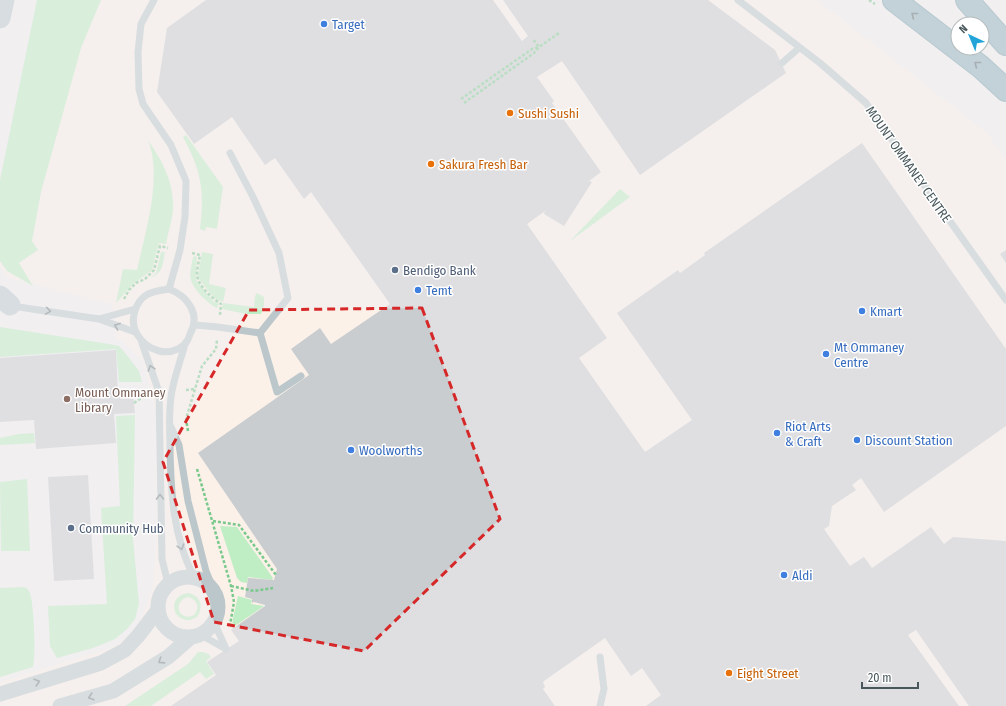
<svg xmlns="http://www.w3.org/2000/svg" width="1006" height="706" font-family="'Fira Sans Condensed',sans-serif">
  <rect width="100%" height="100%" fill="#f1eff0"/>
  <!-- commercial -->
  <polygon fill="#fbf1e9" points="39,0 817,0 988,134 1006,160 1006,706 0,706 0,682 111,648 121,642 132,632 143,614 153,587 157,525 156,412 144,363 124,343 116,339 112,304 8,278 0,267 0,187"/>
  <!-- green -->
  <g fill="#bfedc4" fill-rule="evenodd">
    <polygon points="37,0 101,0 81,48 41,192 32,241 38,250 19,263 33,286 7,271 0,261 0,180"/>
    <path d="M141,130C158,154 175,179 173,210C172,221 168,233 166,244L159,243L152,270L132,285L116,303L123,269L137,270C145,233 161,183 150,146C149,140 144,135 141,130Z"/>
    <path d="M186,135L223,187L217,229L206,227L205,231L200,229C205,191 201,170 183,137Z"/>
    <polygon points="620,189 630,197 570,241"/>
    <path d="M161,252H165C162,266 164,272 150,278L156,273Z"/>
    <polygon points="202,252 213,254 209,284 226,288 223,302 214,298 199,279 198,275"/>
    <path d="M195,256L197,257L196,280L213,301L219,304L217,308C208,304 193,289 191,280C189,273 192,264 193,257Z"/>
    <polygon points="257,293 264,297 264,306 261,314 246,314 222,309 223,303 254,307 255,296"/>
    <polygon points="0,327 109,344 119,346 126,354 139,371 142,382 119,382 116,349 0,357"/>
    <polygon points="135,415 133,539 139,604 135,619 127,629 115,639 93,648 57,658 50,646 48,606 107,604 101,508 120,506 116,416"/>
    <polygon points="34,433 35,443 0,445 0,438 19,434"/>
    <polygon points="27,479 30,551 1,551 0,482"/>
    <polygon points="220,526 237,527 273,578 272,580 248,577 247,583 241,582 237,578"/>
    <path d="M22,587L27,588C27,589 30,592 30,593C34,605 36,656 33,667L0,677V588Z"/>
    <path d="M189,593C201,596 204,607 197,617C189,622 182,621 176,614C171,603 177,594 189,593ZM189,597C198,601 200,608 194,615C182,621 173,608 183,599Z"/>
    <polygon points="238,596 252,600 251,604 264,606 232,628 233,618"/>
    <path d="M198,652C204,652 207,652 211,657L206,661L214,674L206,679L200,672L151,706H125L188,664Z"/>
  </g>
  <!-- building -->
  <g fill="#c9cdd0">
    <polygon points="206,0 493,0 522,41 528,36 503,0 708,0 775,50 786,73 640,175 562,61 537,77 554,101 552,103 601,172 589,181 592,182 564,226 544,214 545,211 527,224 607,338 579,358 645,452 692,420 617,313 678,270 680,273 705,255 704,253 862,143 1006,349 1006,426 884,512 861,478 852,485 856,490 832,506 829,526 824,529 850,566 864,557 872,568 931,527 944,544 953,537 1006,541 1006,706 969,706 916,630 908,635 959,706 646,706 661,695 642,668 631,676 605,638 544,681 543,682 545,687 543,689 555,706 171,706 216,675 207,662 239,641 231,630 265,606 265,605 254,602 252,603 252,599 245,597 248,578 274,580 277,569 198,453 309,375 291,349 320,328 331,344 390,304 311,192 304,199 275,158 265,165 232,117 194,144 157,92 167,28"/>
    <polygon points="1006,250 1006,263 1000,254"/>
    <polygon points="116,350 118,394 133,393 135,413 114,414 116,443 36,449 34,420 0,422 0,358"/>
    <polygon points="88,475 94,579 54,581 48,477"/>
  </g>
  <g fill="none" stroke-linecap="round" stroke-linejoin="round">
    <!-- motorway casing -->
    <g stroke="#749aa7" stroke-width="24">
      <g id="motorway">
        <polyline points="894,0 981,67 1006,90"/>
        <polyline points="967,0 1006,44"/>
      </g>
    </g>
    <!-- path -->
    <g stroke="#79c98c" stroke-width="2.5" stroke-dasharray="3 2" stroke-linecap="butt">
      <polyline points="869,0 875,4"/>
      <polyline points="461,99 532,49 539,47 533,39"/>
      <polyline points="464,103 534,53 539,47 559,33"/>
      <path d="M192,253L200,255C199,261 197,268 197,274C197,285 213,299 221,304L220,315"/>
      <polyline points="124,299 129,290 136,283 145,279 154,270 160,246 168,248"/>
      <polyline points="186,390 195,389"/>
      <polyline points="134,403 147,394"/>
      <polyline points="188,431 186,419 195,389 202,366 216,349 217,340"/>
      <polyline points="197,469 231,586 234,602 230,625"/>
      <polyline points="213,521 239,525 276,575"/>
      <polyline points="231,586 254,591 273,588"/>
    </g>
    <!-- service -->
    <g stroke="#bbc7cb" stroke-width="7">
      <polyline points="154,0 141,24 138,52 139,89 143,104 171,145 186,181 185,217 180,250 169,289"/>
      <polyline points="738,0 820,63 866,103 1006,300"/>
      <polyline points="782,63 799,48"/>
      <path d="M169,289C188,296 201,315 190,334C189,338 187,342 184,345C168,358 147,351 137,334C129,321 135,301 148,294C154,291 162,290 169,289Z"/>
      <polyline points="12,306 99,319 135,309"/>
      <polyline points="99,319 135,332"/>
      <polyline points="195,325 218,327 260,333 288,298 279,253 253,197 230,153"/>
      <polyline points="260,333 277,392 301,376"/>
      <polyline points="142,343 159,392 162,559 168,584"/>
      <path d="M185,344C181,359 175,375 172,391C168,410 170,430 170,449C171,494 173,537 194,577"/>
      <polyline points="171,427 179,445 188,501 206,571 216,595"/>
      <polyline points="214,622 226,649"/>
      <polyline points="201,635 226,649"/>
      <polyline points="600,657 604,689 600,706"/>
    </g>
    <!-- minor -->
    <g stroke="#bbc7cb" stroke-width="15">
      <circle cx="188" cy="607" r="30"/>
      <polyline points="0,694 101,663 125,650 138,636 158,610"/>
      <polyline points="60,706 113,691 168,657 191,637"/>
    </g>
    <!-- secondary -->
    <g stroke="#b8c8cd" stroke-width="21">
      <polyline points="0,18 4,0"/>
      <polyline points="0,296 10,305"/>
    </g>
    <!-- motorway -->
    <use href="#motorway" stroke="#89afbb" stroke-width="22"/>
  </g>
  <!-- one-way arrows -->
  <defs><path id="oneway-chevron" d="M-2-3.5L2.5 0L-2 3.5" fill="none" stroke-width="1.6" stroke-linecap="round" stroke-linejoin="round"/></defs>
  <g stroke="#526469">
    <use href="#oneway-chevron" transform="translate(914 15) rotate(-142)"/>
    <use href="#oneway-chevron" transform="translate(977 64) rotate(-142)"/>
  </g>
  <g stroke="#6a797d">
    <use href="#oneway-chevron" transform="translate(48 311) rotate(9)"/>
    <use href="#oneway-chevron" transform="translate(117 326) rotate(-160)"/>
    <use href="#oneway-chevron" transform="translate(151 368) rotate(-108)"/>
    <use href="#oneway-chevron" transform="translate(160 497) rotate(-91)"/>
    <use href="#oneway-chevron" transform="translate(181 547) rotate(73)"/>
    <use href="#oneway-chevron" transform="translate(161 661) rotate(147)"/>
    <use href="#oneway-chevron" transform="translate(37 682) rotate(-17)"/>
    <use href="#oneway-chevron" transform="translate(91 697) rotate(164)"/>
  </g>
  <!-- marked area -->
  <path d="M0 0H1006V706H0ZM422,308L500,519L364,651L214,622L163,462L249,310Z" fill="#f1eff0" fill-opacity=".55" fill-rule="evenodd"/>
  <path fill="none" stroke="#d62828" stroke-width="3" stroke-dasharray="8 5" stroke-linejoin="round" d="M422,308L500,519L364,651L214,622L163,462L249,310Z"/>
  <!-- markers -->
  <g fill="#3f7fe0" stroke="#fff" stroke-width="1.5">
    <circle cx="324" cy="24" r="4"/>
    <circle cx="418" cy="290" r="4"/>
    <circle cx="862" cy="311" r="4"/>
    <circle cx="826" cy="354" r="4"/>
    <circle cx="777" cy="433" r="4"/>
    <circle cx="857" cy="440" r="4"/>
    <circle cx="351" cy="450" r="4"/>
    <circle cx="784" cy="575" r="4"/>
  </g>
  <g fill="#e8710a" stroke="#fff" stroke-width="1.5">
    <circle cx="510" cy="113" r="4"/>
    <circle cx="431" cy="164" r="4"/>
    <circle cx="729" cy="673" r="4"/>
  </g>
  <g fill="#5c6f8a" stroke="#fff" stroke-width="1.5">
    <circle cx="395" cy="270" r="4"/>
    <circle cx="71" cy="528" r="4"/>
  </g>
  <circle fill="#8d6e63" stroke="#fff" stroke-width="1.5" cx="67" cy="399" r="4"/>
  <g text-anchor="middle" stroke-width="3" stroke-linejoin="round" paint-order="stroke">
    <!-- shop labels -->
    <g font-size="13" fill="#366cbe" stroke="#fff" text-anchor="start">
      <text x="332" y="29">Target</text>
      <text x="426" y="295">Temt</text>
      <text x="870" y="316">Kmart</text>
      <text x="834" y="352">Mt Ommaney<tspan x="834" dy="15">Centre</tspan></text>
      <text x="785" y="431">Riot Arts<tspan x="785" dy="15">&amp; Craft</tspan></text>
      <text x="865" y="445">Discount Station</text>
      <text x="359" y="455">Woolworths</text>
      <text x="792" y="580">Aldi</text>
    </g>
    <!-- food labels -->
    <g font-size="13" fill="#c56008" stroke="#fff" text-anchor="start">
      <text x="518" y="118">Sushi Sushi</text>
      <text x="439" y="169">Sakura Fresh Bar</text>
      <text x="737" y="678">Eight Street</text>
    </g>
    <!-- street labels -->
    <g font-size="13" fill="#48575b" stroke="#fff">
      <text transform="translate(909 164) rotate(55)" y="5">MOUNT OMMANEY CENTRE</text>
    </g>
    <!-- service labels -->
    <g font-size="13" fill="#4e5e75" stroke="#fff" text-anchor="start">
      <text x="403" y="275">Bendigo Bank</text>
      <text x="79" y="533">Community Hub</text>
    </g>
    <!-- education labels -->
    <g font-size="13" fill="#785e54" stroke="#fff" text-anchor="start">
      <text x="75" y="397">Mount Ommaney<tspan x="75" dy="15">Library</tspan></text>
    </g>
  </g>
  <!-- north arrow -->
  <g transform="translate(970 36) rotate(316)"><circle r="19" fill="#ffffff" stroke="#b6bcbd"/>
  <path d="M0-3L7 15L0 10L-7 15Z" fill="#22a4d8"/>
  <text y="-6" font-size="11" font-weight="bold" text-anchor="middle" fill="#48575b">N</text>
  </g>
  <!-- scale -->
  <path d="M862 682v6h56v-6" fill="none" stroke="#48575b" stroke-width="2"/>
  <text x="868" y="682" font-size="12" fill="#48575b" stroke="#ffffff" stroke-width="3" paint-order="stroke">20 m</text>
</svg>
